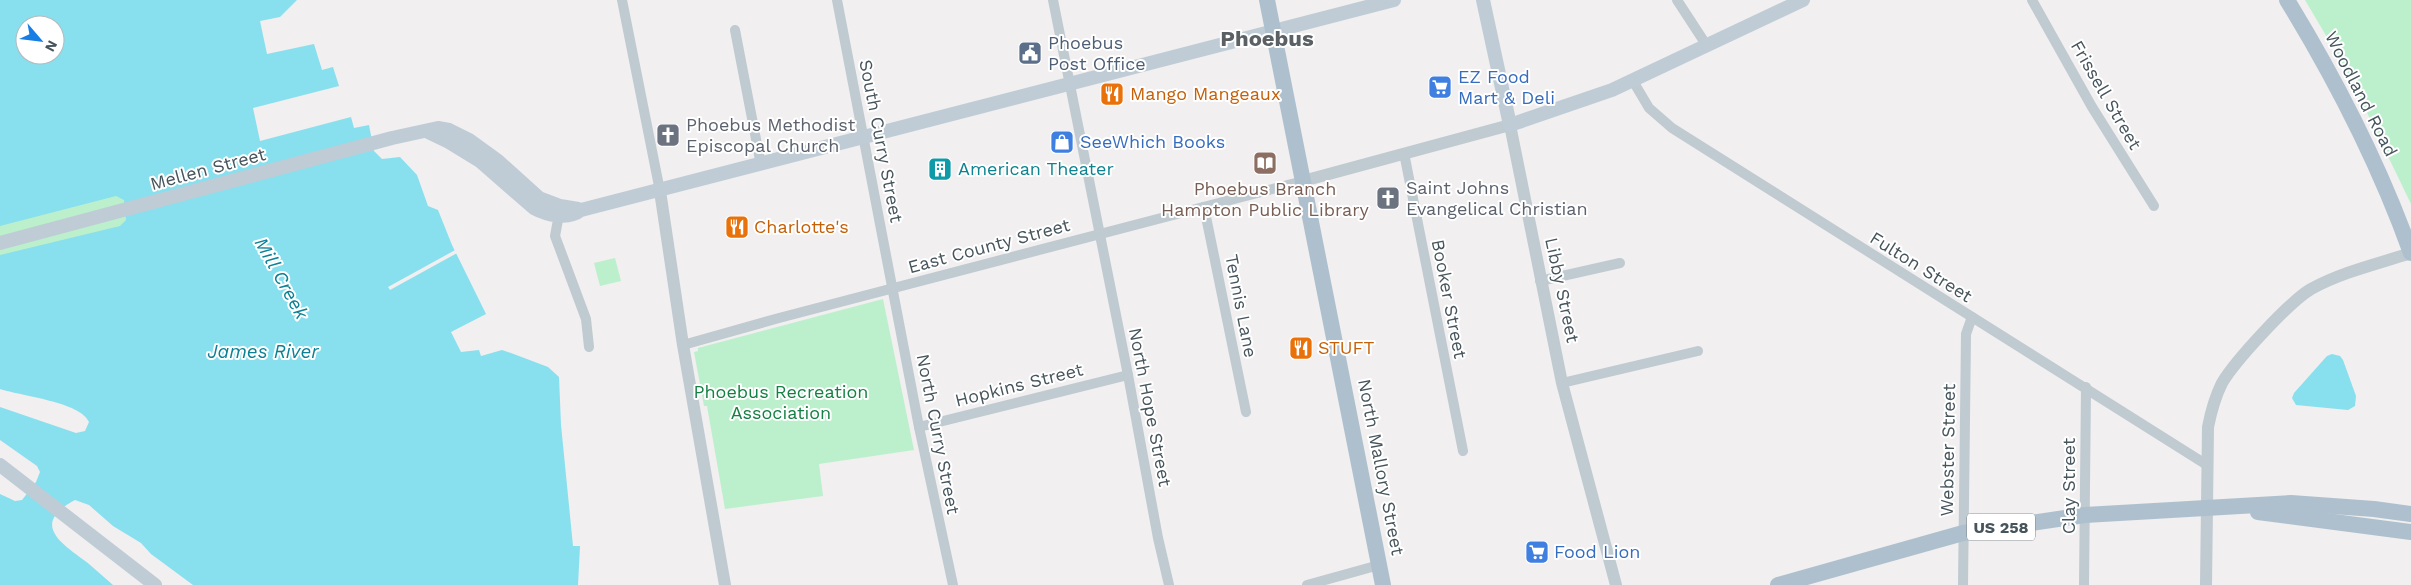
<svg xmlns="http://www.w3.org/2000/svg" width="2411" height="585" font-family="'Work Sans',sans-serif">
  <rect width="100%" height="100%" fill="#f1efef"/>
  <!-- green -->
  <g fill="#bcf0cc">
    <polygon points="2305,0 2411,0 2411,204 2347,71"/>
    <polygon points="127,190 141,224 0,279 0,219"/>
    <polygon points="615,258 621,281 600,286 594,263"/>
    <polygon points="883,299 914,450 819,464 823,496 725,509 707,406 704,406 694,352 698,351 698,348"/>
  </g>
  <!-- water -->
  <g fill="#88dfee" fill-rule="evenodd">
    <path d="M0,0H297L280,17L260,21L267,54L314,44L322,70L333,67L339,86L253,108L260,141L351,117L354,128L369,125L374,151L382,159L400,157L417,175L428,206L438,210L452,245L486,314L451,332L461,352L479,350L481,356L502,350L511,353L548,367L559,377L561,425L573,546H580L578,585H193L151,554L141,543L113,526L89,505L75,500C28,525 64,545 89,564C97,571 105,578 113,585H0V494L15,501L22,500L36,482L40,472L37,466L0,440V407L76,433L85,431L89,422C81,402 21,396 0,389V255L120,226L126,220L124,200L116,196L0,226ZM25,25H55V55H25Z"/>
    <polygon points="2332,354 2340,356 2343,360 2356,396 2355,406 2348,410 2296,405 2292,398 2294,393 2327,356"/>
  </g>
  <!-- pier -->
  <polygon fill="#f1efef" points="457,249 459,252 390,290 388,287"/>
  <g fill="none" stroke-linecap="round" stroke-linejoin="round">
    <!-- minor -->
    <g stroke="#bfcad1" stroke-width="10">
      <polyline points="622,0 660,191"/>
      <polyline points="837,0 919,427 953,585"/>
      <polyline points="1053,0 1128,375 1158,538 1169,585"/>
      <polyline points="1677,0 1707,46"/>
      <polyline points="2032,0 2092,107 2154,206"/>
      <polyline points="735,30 761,165"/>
      <polyline points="1633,81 1649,108 1672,128 2207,465"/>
      <polyline points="1404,153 1463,451"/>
      <polyline points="1204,207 1246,412"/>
      <polyline points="560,209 555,236 586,319 589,347"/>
      <polyline points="1540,281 1620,263"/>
      <polyline points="683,345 779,318 1303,181"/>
      <polyline points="1562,383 1698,351"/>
      <polyline points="919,427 1128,375"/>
      <polyline points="1307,585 1379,565"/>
      <polyline points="1963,585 1966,334 1972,317"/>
      <polyline points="2084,585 2086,387"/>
    </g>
    <!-- tertiary -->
    <g stroke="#bfcad1" stroke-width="12">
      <polyline points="1303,181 1510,125 1562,383 1616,585"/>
      <polyline points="660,191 683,345 725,585"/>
      <path d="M2206,585L2208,427C2211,412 2215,397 2222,383C2235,361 2289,302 2311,289C2342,272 2377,264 2411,253"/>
    </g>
    <!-- secondary -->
    <g stroke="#bfccd6" stroke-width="14">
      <polyline points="1483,0 1510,125 1612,90 1803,0"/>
      <path d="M426,131L449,142L480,161L534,208C547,215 568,220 581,210L1394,0"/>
      <polyline points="0,243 392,138 438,128 449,130 469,140 498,161 539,198 560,206 578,209"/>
      <polyline points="0,465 155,585"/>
    </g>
    <!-- primary -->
    <g stroke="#aec0ce" stroke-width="16">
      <polyline points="1267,0 1383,585"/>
      <path d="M2287,0C2336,80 2379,164 2411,253"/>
      <polyline points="2258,512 2411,532"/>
      <polyline points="1778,585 1963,533 2085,515 2291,503 2374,509 2411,514"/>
    </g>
  </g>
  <!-- icons -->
  <defs>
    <g id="civic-square" transform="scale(1.25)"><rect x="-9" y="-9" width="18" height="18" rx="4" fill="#5c6f8a" stroke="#fff"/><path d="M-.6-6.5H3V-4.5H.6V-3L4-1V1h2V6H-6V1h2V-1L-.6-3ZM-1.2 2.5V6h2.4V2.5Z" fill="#fff"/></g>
    <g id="supermarket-square" transform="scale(1.25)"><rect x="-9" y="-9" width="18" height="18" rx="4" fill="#3f7fe0" stroke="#fff"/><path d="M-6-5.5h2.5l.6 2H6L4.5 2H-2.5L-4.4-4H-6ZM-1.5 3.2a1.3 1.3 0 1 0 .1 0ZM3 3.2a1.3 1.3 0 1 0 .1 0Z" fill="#fff"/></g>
    <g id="restaurant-square" transform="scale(1.25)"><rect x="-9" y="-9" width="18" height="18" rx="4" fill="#e8710a" stroke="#fff"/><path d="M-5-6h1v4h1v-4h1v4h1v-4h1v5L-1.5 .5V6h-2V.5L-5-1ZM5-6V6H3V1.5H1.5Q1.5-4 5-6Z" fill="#fff"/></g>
    <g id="church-square" transform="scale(1.25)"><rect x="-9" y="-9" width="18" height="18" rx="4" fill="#6b7280" stroke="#fff"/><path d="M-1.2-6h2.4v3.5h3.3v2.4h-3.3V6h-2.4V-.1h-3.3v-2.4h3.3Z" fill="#fff"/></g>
    <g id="shop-square" transform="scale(1.25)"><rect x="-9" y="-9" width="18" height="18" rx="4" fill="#3f7fe0" stroke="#fff"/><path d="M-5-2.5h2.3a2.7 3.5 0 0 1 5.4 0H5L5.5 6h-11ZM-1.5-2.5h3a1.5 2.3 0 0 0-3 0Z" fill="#fff"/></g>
    <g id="library-square" transform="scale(1.25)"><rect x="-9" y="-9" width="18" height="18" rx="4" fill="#8d6e63" stroke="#fff"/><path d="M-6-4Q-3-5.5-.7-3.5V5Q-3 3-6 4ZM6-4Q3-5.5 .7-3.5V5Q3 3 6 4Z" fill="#fff"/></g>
    <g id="building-square" transform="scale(1.25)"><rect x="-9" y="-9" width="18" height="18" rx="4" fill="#0f9aa8" stroke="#fff"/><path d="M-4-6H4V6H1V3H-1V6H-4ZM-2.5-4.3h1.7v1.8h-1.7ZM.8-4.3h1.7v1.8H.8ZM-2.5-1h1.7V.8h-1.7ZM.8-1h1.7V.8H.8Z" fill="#fff"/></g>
  </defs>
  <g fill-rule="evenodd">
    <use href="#civic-square" x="1030" y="53"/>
    <use href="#supermarket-square" x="1440" y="87"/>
    <use href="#restaurant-square" x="1112" y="94"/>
    <use href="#church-square" x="668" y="135"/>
    <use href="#shop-square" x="1062" y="142"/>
    <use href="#library-square" x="1265" y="163"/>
    <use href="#building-square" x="940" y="169"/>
    <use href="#church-square" x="1388" y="198"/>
    <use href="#restaurant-square" x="737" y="227"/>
    <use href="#restaurant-square" x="1301" y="348"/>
    <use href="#supermarket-square" x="1537" y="552"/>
  </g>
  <g text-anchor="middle" stroke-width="4" stroke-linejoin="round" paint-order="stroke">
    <!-- shield labels -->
    <rect fill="#fff" stroke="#7e878d" stroke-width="1" x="1967" y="513.5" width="68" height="27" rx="4"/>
    <g font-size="16" font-weight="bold" fill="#46545c">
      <text x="2001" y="533">US 258</text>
    </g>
    <!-- service labels -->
    <g font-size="18" fill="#4e5e75" stroke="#fff" text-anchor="start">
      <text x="1048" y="49">Phoebus<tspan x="1048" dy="21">Post Office</tspan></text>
    </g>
    <!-- shop labels -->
    <g font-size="18" fill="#366cbe" stroke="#fff" text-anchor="start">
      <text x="1458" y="83">EZ Food<tspan x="1458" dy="21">Mart &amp; Deli</tspan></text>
      <text x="1080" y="148">SeeWhich Books</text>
      <text x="1554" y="558">Food Lion</text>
    </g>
    <!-- food labels -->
    <g font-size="18" fill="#c56008" stroke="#fff" text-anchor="start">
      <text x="1130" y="100">Mango Mangeaux</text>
      <text x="754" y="233">Charlotte's</text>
      <text x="1318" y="354">STUFT</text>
    </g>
    <!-- street labels -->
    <g font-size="18" fill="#46545c" stroke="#fff">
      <text transform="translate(2361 94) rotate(63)" y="6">Woodland Road</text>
      <text transform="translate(2106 95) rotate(60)" y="6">Frissell Street</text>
      <text transform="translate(881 141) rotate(79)" y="6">South Curry Street</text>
      <text transform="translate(208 169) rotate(-15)" y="6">Mellen Street</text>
      <text transform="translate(989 246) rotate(-15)" y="6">East County Street</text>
      <text transform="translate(1921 267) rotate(32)" y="6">Fulton Street</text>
      <text transform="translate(1562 290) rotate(78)" y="6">Libby Street</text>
      <text transform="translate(1449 299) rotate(79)" y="6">Booker Street</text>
      <text transform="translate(1241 306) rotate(79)" y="6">Tennis Lane</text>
      <text transform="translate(1019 385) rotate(-14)" y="6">Hopkins Street</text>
      <text transform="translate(1150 407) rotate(79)" y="6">North Hope Street</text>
      <text transform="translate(938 434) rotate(79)" y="6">North Curry Street</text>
      <text transform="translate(1948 450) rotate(-89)" y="6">Webster Street</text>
      <text transform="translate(1381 467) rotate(79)" y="6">North Mallory Street</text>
      <text transform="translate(2069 486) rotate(-90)" y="6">Clay Street</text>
    </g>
    <!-- worship labels -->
    <g font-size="18" fill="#5b616d" stroke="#fff" text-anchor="start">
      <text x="686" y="131">Phoebus Methodist<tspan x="686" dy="21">Episcopal Church</tspan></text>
      <text x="1406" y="194">Saint Johns<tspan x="1406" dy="21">Evangelical Christian</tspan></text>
    </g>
    <!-- culture labels -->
    <g font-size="18" fill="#0d838f" stroke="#fff" text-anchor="start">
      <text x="958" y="175">American Theater</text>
    </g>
    <!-- education labels -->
    <g font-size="18" fill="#785e54" stroke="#fff">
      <text x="1265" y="195">Phoebus Branch<tspan x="1265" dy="21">Hampton Public Library</tspan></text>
    </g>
    <!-- park labels -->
    <g font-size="18" fill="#158043" stroke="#fff">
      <text x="781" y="398">Phoebus Recreation<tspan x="781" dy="21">Association</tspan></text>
    </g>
    <!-- water labels -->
    <g font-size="19" font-style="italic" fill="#0b8195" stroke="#fff">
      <text transform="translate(282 278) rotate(61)" y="7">Mill Creek</text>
      <text x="263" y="358">James River</text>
    </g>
    <!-- district labels -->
    <g font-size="22" font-weight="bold" fill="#5b6064" stroke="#fff">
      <text x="1267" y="46">Phoebus</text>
    </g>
  </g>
  <!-- north arrow -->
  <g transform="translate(40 40) rotate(118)"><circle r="24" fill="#ffffff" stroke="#b5bbbe"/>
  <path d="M0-4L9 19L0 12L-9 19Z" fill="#167ee4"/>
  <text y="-8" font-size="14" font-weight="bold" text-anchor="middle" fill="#46545c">N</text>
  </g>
</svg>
